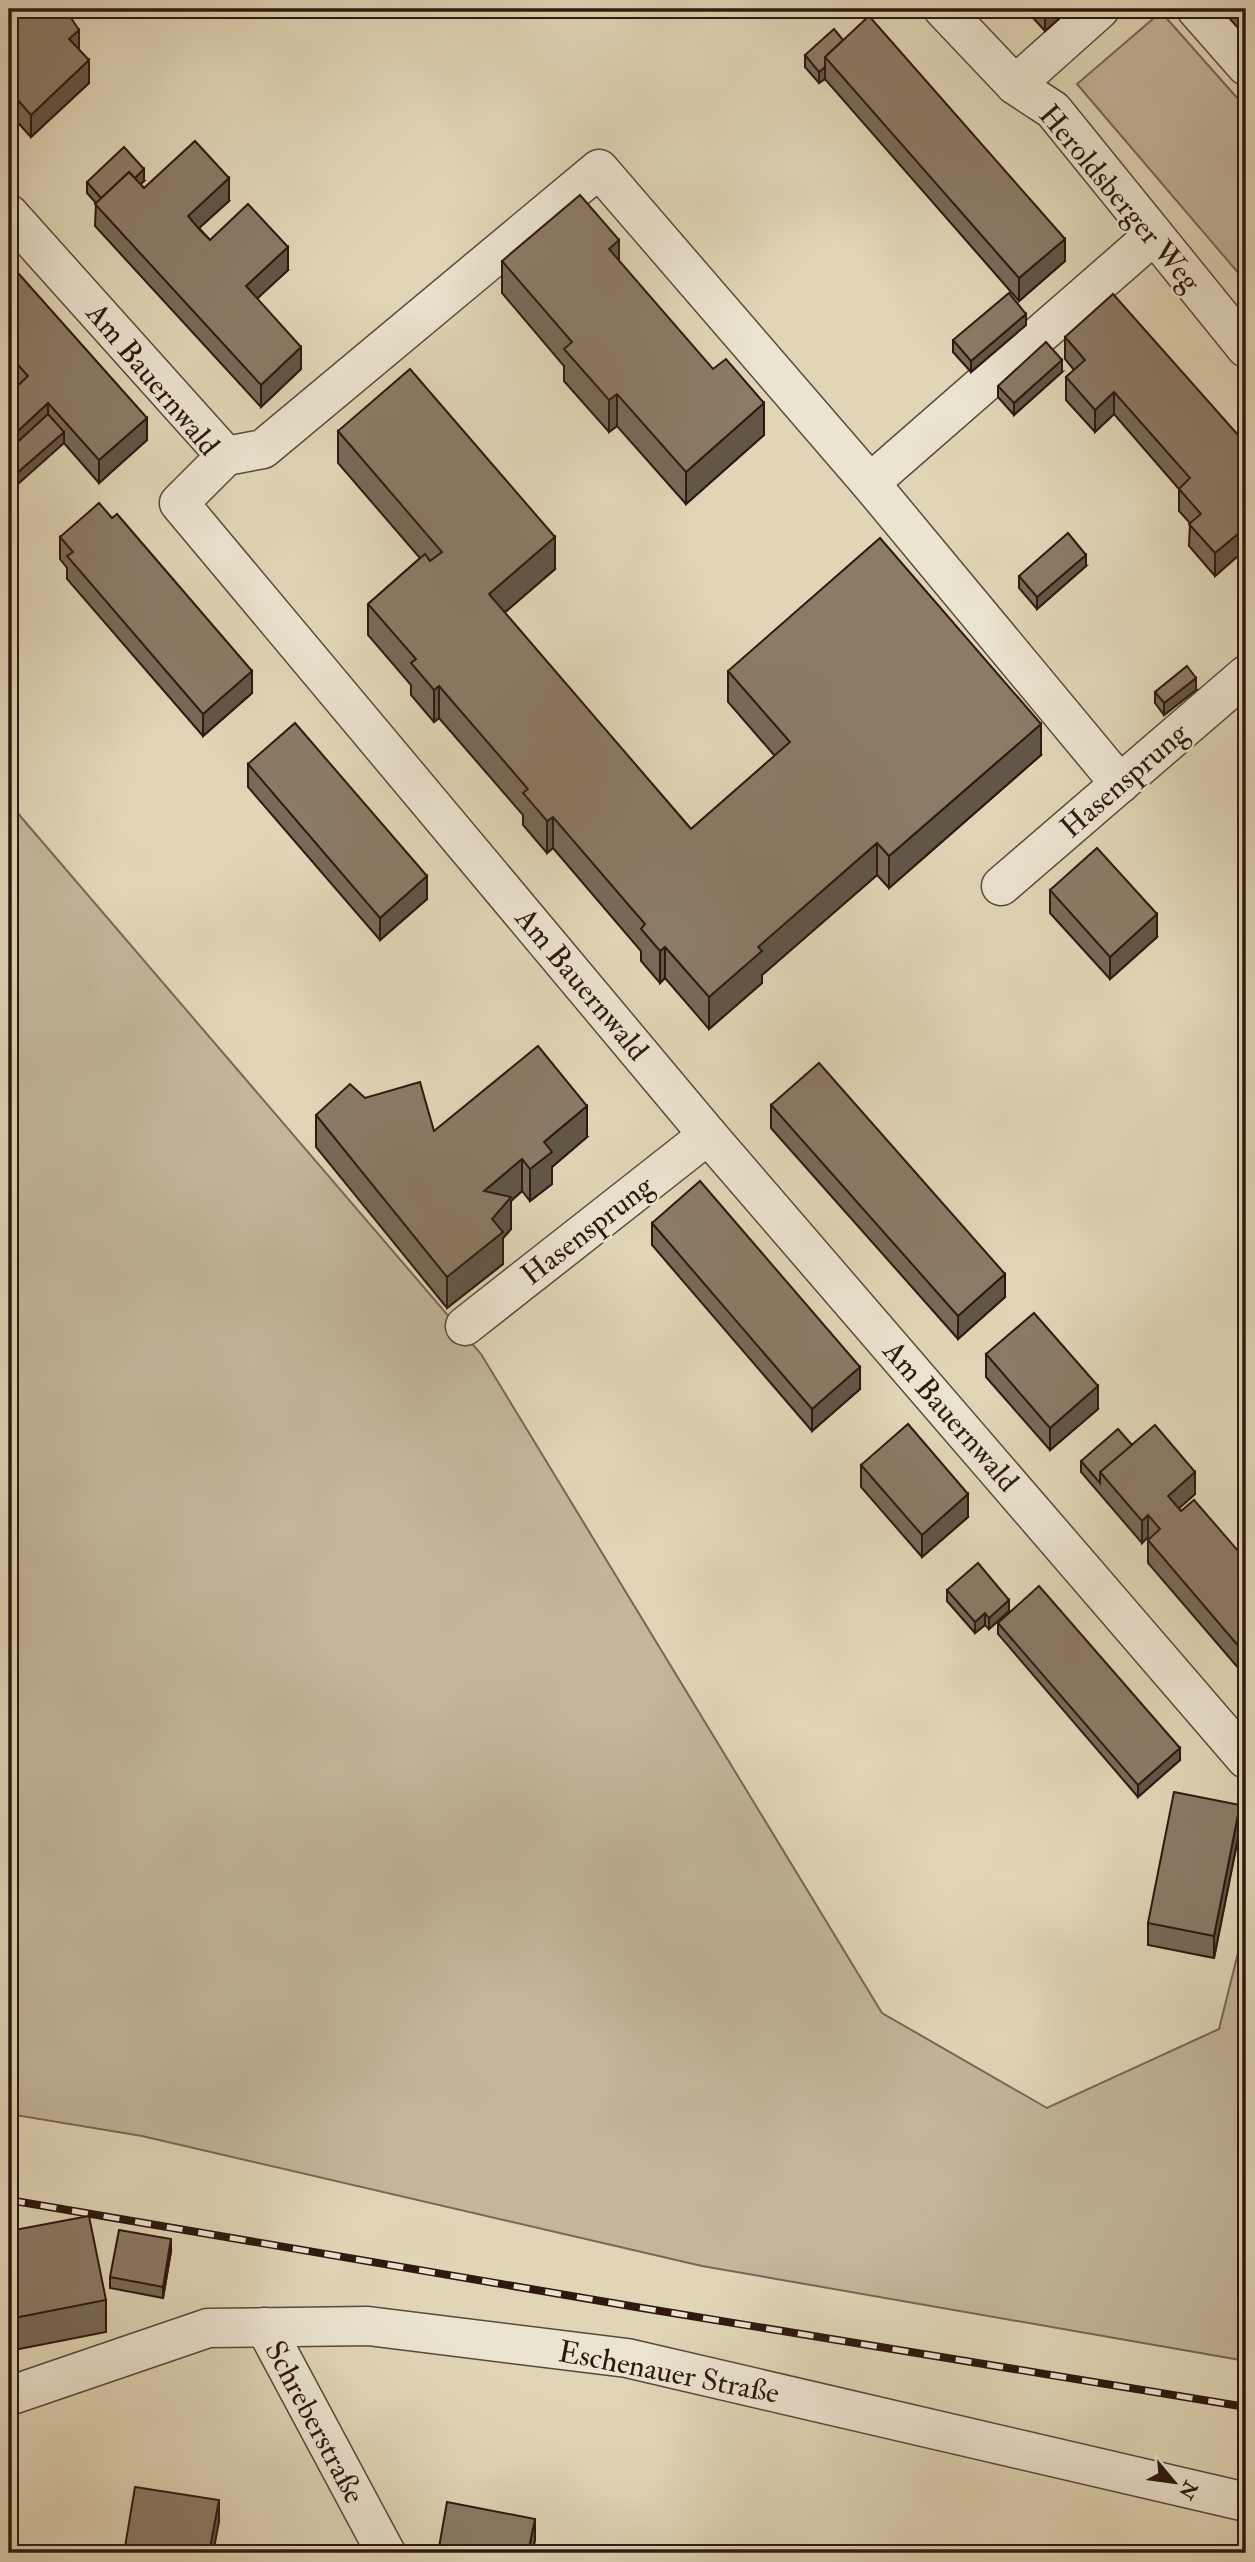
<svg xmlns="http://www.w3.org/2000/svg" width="1255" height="2562" font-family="'IM FELL Double Pica',serif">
  <rect width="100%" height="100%" fill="#e0d6b7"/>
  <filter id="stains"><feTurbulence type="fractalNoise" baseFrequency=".00286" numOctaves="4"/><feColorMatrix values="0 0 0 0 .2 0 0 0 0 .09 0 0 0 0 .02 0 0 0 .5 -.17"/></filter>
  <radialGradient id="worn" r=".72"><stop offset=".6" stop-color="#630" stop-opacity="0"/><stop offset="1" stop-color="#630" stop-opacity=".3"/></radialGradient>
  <!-- green -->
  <g fill="#c2b69b" stroke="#786756" stroke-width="2">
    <polygon points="1161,12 1246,108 1246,282 1077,84"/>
    <polygon points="9,803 481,1354 882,2013 1047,2108 1219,2029 1246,1921 1246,2361 702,2266 142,2136 9,2114"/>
  </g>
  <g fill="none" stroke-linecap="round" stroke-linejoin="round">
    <!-- minor casing -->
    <g stroke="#5a483a" stroke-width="41">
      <g id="minor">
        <polyline points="943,9 1015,85 1053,110 1246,348"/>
        <polyline points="1196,9 1246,66"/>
        <polyline points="1015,85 1100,9"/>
        <polyline points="9,214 226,456 179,503 708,1135 1246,1759"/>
        <polyline points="226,456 263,449 599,169 870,483 1120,784"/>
        <polyline points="870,483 1154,235"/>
        <polyline points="1001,886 1246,675"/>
        <polyline points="465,1326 708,1135"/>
        <polyline points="265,2327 386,2553"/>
        <polyline points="9,2396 208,2328 368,2326 627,2358 1246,2502"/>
      </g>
    </g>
    <!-- minor -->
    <use href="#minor" stroke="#ebe4d0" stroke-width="38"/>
    <!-- rail casing -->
    <g stroke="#2e1810" stroke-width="8">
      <polyline id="rail" points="9,2200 636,2307 1246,2407"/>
    </g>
    <!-- rail -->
    <use href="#rail" stroke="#ebe4d0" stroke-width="5" stroke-dasharray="16" stroke-linecap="butt"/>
  </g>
  <!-- wall -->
  <g fill="#786a59" stroke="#2e1810" stroke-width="2">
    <polygon points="9,9 79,50 89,83 31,137 9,113"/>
    <polygon points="773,9 790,9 781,17"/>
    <polygon points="1025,9 1070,9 1045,31"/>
    <polygon points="1221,9 1246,9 1246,37"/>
    <polygon points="843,40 1065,261 1019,301 825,79 819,83 805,67 805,55"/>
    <polygon points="144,181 140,184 144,188 229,201 199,228 210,240 288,270 257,298 301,369 261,407 95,226 96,203 87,193 87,182"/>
    <polygon points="502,261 619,261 764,435 686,504 617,426 609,432 564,381 564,366 502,293"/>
    <polygon points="9,265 147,440 99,483 64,443 12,447 9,443 9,394 17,386 9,377"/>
    <polygon points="1026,325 971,372 953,352 953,340"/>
    <polygon points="1065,337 1246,444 1246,563 1239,555 1215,576 1189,546 1190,523 1179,511 1179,489 1114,414 1095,432 1066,400 1066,377 1074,370 1065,359"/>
    <polygon points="1062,372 1014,415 998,397 998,386"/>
    <polygon points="338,431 555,569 504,613 691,829 775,756 728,702 728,671 1041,755 889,888 877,875 762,975 762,983 709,1029 665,978 660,983 641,961 641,951 553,848 547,853 523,825 523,815 439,718 434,722 411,695 411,685 368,635 368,604 420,558 338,463"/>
    <polygon points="60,537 252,693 203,736 67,579 67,568 60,559"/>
    <polygon points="1086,566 1037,609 1019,588 1019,576"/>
    <polygon points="1196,690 1164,715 1155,703 1155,692"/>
    <polygon points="248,764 427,899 380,940 248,787"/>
    <polygon points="1050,890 1157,937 1110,979 1050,913"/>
    <polygon points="365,1098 434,1131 587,1137 552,1167 552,1184 530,1201 522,1191 511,1201 511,1229 503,1238 503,1264 447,1308 316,1147 316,1115"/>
    <polygon points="771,1105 1005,1297 958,1339 771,1128"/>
    <polygon points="652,1223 860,1389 812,1431 652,1245"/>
    <polygon points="986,1354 1098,1409 1050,1450 986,1377"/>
    <polygon points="1132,1445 1195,1494 1179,1508 1181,1511 1246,1560 1246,1677 1148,1563 1148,1540 1149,1539 1148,1537 1142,1543 1081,1472 1081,1461"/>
    <polygon points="861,1465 968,1517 922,1557 861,1487"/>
    <polygon points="947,1590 1009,1611 989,1629 985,1625 975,1633 947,1601"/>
    <polygon points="998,1623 1180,1760 1138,1797 998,1634"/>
    <polygon points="1240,1828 1214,1958 1148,1945 1148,1923"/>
    <polygon points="9,2231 106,2300 106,2332 9,2351"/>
    <polygon points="171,2251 163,2298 110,2288 110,2277"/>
  </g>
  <!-- shaded-wall -->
  <g fill="#615648" stroke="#2e1810" stroke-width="2">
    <polygon points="781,9 790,9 781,17"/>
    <polygon points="1045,9 1070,9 1045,31"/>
    <polygon points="79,30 79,52 69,39"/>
    <polygon points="89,60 89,83 31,137 31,115"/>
    <polygon points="825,67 825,79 819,83 819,72"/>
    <polygon points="144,169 144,181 107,215 107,204"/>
    <polygon points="229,178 229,201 188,238 188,216"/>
    <polygon points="1065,239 1065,261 1019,301 1019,278"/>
    <polygon points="619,240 619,272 609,249"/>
    <polygon points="288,247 288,270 246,309 246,286"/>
    <polygon points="1026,314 1026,325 971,372 971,361"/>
    <polygon points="301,347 301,369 261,407 261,385"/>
    <polygon points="1062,360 1062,372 1014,415 1014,403"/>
    <polygon points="1114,392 1114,414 1095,432 1095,410"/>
    <polygon points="617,394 617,426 609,432 609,400"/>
    <polygon points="48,403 48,426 18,454 18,431"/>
    <polygon points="764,403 764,435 686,504 686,472"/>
    <polygon points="147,418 147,440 99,483 99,460"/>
    <polygon points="64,432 64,443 9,492 9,480"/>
    <polygon points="1239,533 1239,555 1215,576 1215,553"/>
    <polygon points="555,537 555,569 489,626 489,594"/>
    <polygon points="1086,555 1086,566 1037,609 1037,597"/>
    <polygon points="252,671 252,693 203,736 203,714"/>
    <polygon points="1196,678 1196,690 1164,715 1164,703"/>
    <polygon points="439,686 439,718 434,722 434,690"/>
    <polygon points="1041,724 1041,755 889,888 889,856"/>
    <polygon points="553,817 553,848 547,853 547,821"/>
    <polygon points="877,843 877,875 762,975 762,983 709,1029 709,997 758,947"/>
    <polygon points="427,876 427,899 380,940 380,918"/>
    <polygon points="1157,914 1157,937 1110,979 1110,957"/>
    <polygon points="665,947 665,978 660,983 660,951"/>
    <polygon points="587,1106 587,1137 552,1167 552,1184 530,1201 530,1169 544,1142"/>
    <polygon points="522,1159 522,1191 511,1201 511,1229 503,1238 503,1264 447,1308 447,1277 484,1191"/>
    <polygon points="1005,1274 1005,1297 958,1339 958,1316"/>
    <polygon points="860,1367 860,1389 812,1431 812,1409"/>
    <polygon points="1098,1386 1098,1409 1050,1450 1050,1428"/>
    <polygon points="1195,1472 1195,1494 1168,1518 1168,1496"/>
    <polygon points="968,1494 968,1517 922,1557 922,1535"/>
    <polygon points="1148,1515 1148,1537 1142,1543 1142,1521"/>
    <polygon points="1009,1600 1009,1611 989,1629 989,1618"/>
    <polygon points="985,1613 985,1625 975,1633 975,1622"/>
    <polygon points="1180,1748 1180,1760 1138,1797 1138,1785"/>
    <polygon points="1240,1805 1240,1828 1214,1958 1214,1936"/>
    <polygon points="171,2239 171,2251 163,2298 163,2287"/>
    <polygon points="219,2500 219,2522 213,2553 209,2553"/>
    <polygon points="535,2519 535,2541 532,2553 528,2553"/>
  </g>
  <!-- building -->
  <g fill="#8b7b67" stroke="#2e1810" stroke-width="2">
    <polygon points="9,9 64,9 71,18 79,30 69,39 89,60 31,115 9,90"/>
    <polygon points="869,16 1065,239 1019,278 825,57"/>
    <polygon points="834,29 843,40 825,57 825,67 819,72 805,55"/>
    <polygon points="195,141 229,178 188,216 199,229 210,240 248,204 288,247 246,286 301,347 261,385 95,204 129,172 144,188"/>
    <polygon points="124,147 144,169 135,178 129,172 101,198 87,182"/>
    <polygon points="580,195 619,240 609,249 713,369 726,359 764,403 686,472 617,394 609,400 564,349 572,342 502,261"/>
    <polygon points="10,264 147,418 99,460 48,403 18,431 9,421 9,394 28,376 9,355 9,265"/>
    <polygon points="1009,293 1026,314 971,361 953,340"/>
    <polygon points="1113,294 1246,444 1246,541 1239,533 1215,553 1189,524 1201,514 1179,489 1190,478 1114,392 1095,410 1066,377 1085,360 1065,337"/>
    <polygon points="1046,342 1062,360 1014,403 998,386"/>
    <polygon points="410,369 555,537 489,594 691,829 790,742 728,671 880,538 1041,724 889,856 877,843 758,947 762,951 709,997 665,947 660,951 641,929 645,924 553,817 547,821 523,793 528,789 439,686 434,690 411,663 416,659 368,604 425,554 430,561 442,552 338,431"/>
    <polygon points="48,414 64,432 9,480 9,450"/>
    <polygon points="99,503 112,518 117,514 252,671 203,714 67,556 73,552 60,537"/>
    <polygon points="1068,533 1086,555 1037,597 1019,576"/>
    <polygon points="1187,666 1196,678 1164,703 1155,692"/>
    <polygon points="295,723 427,876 380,918 248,764"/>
    <polygon points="1097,848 1157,914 1110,957 1050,890"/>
    <polygon points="538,1046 587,1106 544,1142 552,1152 530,1169 522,1159 484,1191 511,1197 492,1219 503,1232 447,1277 316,1115 350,1084 365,1098 420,1082 434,1131"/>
    <polygon points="819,1063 1005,1274 958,1316 771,1105"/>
    <polygon points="700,1181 860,1367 812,1409 652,1223"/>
    <polygon points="1034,1313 1098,1386 1050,1428 986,1354"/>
    <polygon points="908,1424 968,1494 922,1535 861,1465"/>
    <polygon points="1155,1425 1195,1472 1168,1496 1181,1511 1194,1500 1246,1560 1246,1655 1148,1540 1160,1529 1148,1515 1142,1521 1100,1472"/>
    <polygon points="1118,1429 1132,1445 1100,1472 1100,1483 1081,1461"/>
    <polygon points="978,1563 1009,1600 989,1618 985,1613 975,1622 947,1590"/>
    <polygon points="1039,1586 1180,1748 1138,1785 998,1623"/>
    <polygon points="1174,1792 1240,1805 1214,1936 1148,1923"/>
    <polygon points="89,2216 106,2300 9,2319 9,2231"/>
    <polygon points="119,2230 171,2239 163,2287 110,2277"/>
    <polygon points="135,2487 219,2500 209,2553 124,2553"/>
    <polygon points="447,2502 535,2519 528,2553 438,2553"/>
  </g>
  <g text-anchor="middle" stroke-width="5" stroke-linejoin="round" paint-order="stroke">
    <!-- street labels -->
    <g font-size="30" fill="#2e1810" stroke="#ebe4d0">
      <text transform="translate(1120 198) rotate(50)" y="10">Heroldsberger Weg</text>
      <text transform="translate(153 379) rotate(50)" y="10">Am Bauernwald</text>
      <text transform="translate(1124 780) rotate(-41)" y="10">Hasensprung</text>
      <text transform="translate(582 984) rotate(50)" y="10">Am Bauernwald</text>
      <text transform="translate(587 1230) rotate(-38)" y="10">Hasensprung</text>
      <text transform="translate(951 1416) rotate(49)" y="10">Am Bauernwald</text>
      <text transform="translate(669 2372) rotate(11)" y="10">Eschenauer Straße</text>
      <text transform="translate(315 2422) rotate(62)" y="10">Schreberstraße</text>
    </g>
  </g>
  <!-- margin -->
  <rect width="1255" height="2562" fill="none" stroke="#e0d6b7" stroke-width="35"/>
  <rect x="10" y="10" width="1234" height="2541" fill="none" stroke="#2e1810" stroke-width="3.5"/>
  <rect x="18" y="18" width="1220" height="2527" fill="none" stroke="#2e1810" stroke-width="2"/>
  <!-- north arrow -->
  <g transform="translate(1174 2482) rotate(119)" stroke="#ebe4d0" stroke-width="5" paint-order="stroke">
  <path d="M0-5L12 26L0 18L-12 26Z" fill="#2e1810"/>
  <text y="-10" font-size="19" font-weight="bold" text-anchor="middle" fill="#2e1810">N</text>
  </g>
  <rect width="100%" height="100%" filter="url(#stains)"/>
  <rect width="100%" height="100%" fill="url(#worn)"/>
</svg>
